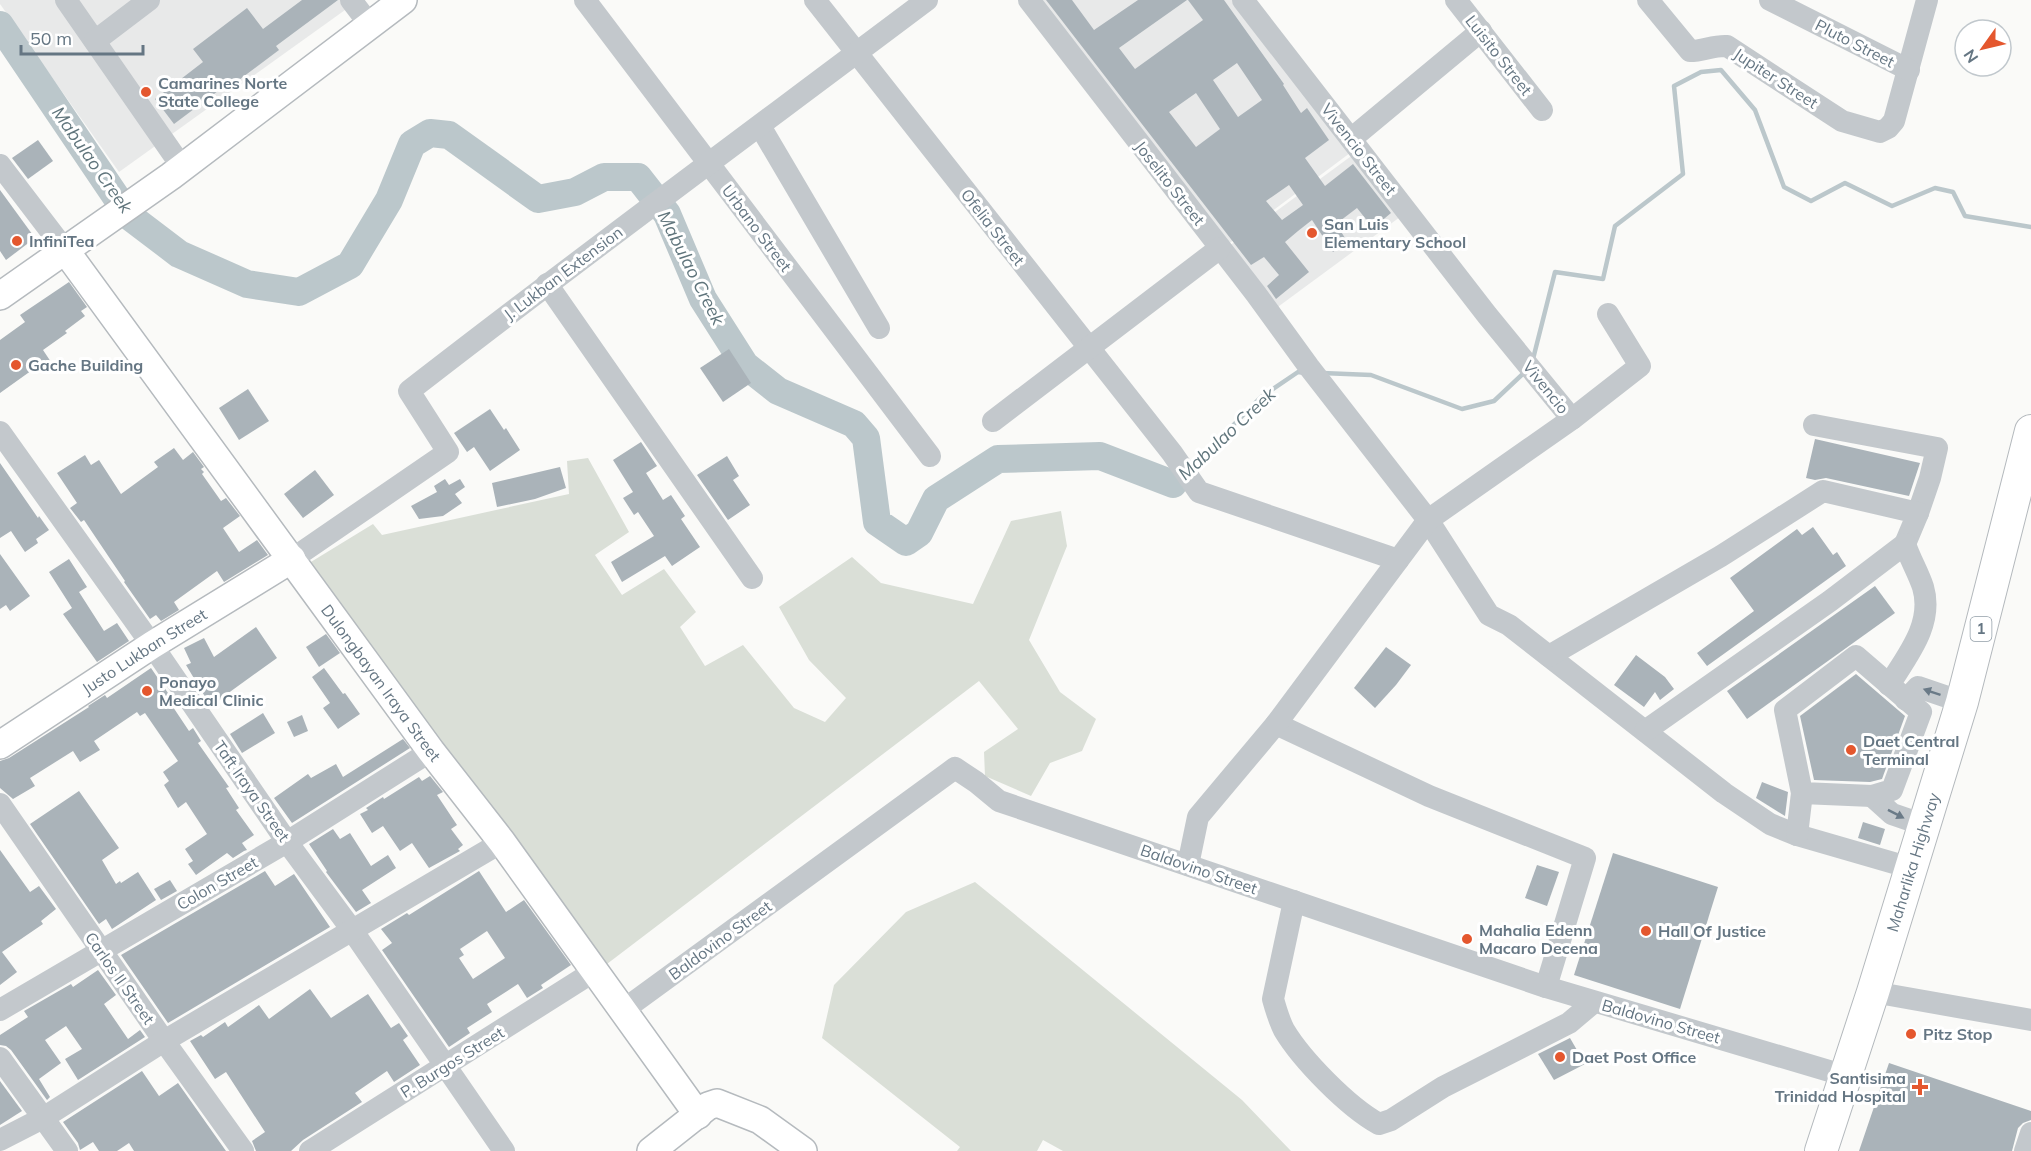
<svg xmlns="http://www.w3.org/2000/svg" width="2031" height="1151" font-family="Mulish,sans-serif">
  <rect width="100%" height="100%" fill="#fafaf8"/>
  <!-- built -->
  <g fill="#e8e9e9">
    <polygon points="0,0 359,0 119,172 0,4"/>
    <polygon points="1037,0 1235,0 1350,153 1223,248"/>
    <polygon points="1354,154 1400,217 1271,312 1225,249"/>
  </g>
  <!-- green -->
  <g fill="#dadfd7">
    <polygon points="588,458 629,532 595,555 622,595 664,569 696,612 680,627 705,666 743,645 794,708 825,722 846,698 809,660 779,607 852,557 881,583 973,604 1011,521 1061,511 1067,546 1029,640 1060,692 1096,719 1082,751 1050,763 1031,796 985,776 984,752 1018,729 979,681 603,967 306,565 373,524 382,535 569,494 567,461"/>
    <polygon points="975,882 1242,1100 1291,1151 1063,1151 1043,1140 1037,1151 957,1151 960,1147 822,1038 834,985 906,912"/>
  </g>
  <g fill="none" stroke-linecap="round" stroke-linejoin="round">
    <!-- stream -->
    <g stroke="#bbc7cb" stroke-width="4.5">
      <polyline points="1533,359 1555,272 1603,279 1615,226 1683,174 1674,86 1701,72 1721,70 1755,110 1784,187 1811,201 1845,183 1892,206 1935,188 1953,192 1965,216 2031,227"/>
      <polyline points="1322,373 1371,375 1462,409 1494,401 1526,371"/>
      <polyline points="1191,468 1261,397 1298,372 1305,373"/>
      <polyline points="1173,484 1181,478"/>
    </g>
    <!-- river -->
    <polyline stroke="#bbc7cb" stroke-width="28" points="0,25 129,216 179,254 247,284 299,292 350,265 389,200 412,144 430,133 449,135 538,199 575,192 604,177 638,177 667,214 703,299 745,365 778,391 854,424 866,438 877,522 906,542 919,533 936,499 998,459 1100,456 1173,484"/>
  </g>
  <!-- building -->
  <g fill="#aab3b9" fill-rule="evenodd">
    <polygon points="302,0 338,0 276,46 279,50 224,91 222,88 174,124 155,99 203,62 193,49 247,8 263,29"/>
    <path d="M1046,0H1072L1094,30L1138,0H1187L1119,48L1135,69L1203,20L1188,0H1224L1284,84L1283,85L1301,113L1307,108L1329,140L1305,158L1325,186L1353,164L1391,213L1373,228L1357,208L1336,224L1347,241L1333,252L1312,220L1298,231L1285,242L1309,272L1276,299L1267,286L1279,275L1264,257L1251,265ZM1237,63L1262,100L1238,117L1213,80ZM1196,93L1220,129L1196,147L1169,112ZM1289,185L1303,205L1282,220L1266,201Z"/>
    <polygon points="38,140 53,161 28,179 12,158"/>
    <polygon points="0,190 35,238 6,260 0,251"/>
    <polygon points="69,282 87,307 81,311 85,316 65,331 67,333 43,350 51,362 37,372 35,368 0,393 0,340 25,322 20,315"/>
    <polygon points="729,349 751,383 723,402 700,368"/>
    <polygon points="248,389 269,421 239,440 219,408"/>
    <polygon points="490,409 504,430 506,428 520,450 490,471 474,447 467,452 454,433"/>
    <polygon points="1815,439 1920,463 1909,496 1826,478 1815,480 1806,478"/>
    <polygon points="641,442 657,466 646,473 663,500 671,495 685,516 681,519 700,547 672,566 665,556 622,582 611,562 654,536 638,512 634,515 623,498 633,492 613,460"/>
    <polygon points="174,448 183,460 193,452 204,467 201,469 204,472 202,474 221,501 226,498 240,516 223,528 239,552 257,540 268,555 224,582 217,571 174,602 179,610 161,621 156,615 150,619 124,582 125,581 84,520 81,522 70,508 77,503 57,473 85,455 91,465 99,460 121,494 158,467 154,462"/>
    <polygon points="727,456 739,476 733,480 750,505 728,520 697,475"/>
    <polygon points="0,463 38,518 39,516 49,530 36,539 38,543 25,552 11,531 0,538"/>
    <polygon points="560,467 566,488 535,499 497,507 492,483"/>
    <polygon points="315,470 334,495 303,518 284,494"/>
    <polygon points="445,479 449,485 460,479 465,487 455,494 462,503 443,516 419,519 411,506 437,492 434,486"/>
    <polygon points="1813,527 1833,555 1837,552 1846,566 1707,666 1697,653 1754,611 1730,578 1797,529 1802,535"/>
    <polygon points="0,554 30,596 10,611 6,605 0,609"/>
    <polygon points="69,559 87,587 79,592 104,631 117,623 129,641 97,662 63,614 72,608 49,572"/>
    <polygon points="1875,586 1895,613 1747,719 1727,691"/>
    <polygon points="256,627 277,658 227,694 228,696 210,705 186,665 191,663 184,648 204,638 214,657"/>
    <polygon points="326,634 340,653 319,667 306,647"/>
    <polygon points="1386,647 1411,665 1396,685 1375,708 1354,688"/>
    <polygon points="1636,655 1665,677 1674,689 1660,700 1655,692 1644,707 1614,685"/>
    <polygon points="151,668 170,696 167,698 189,731 193,728 201,741 198,743 229,787 226,788 239,808 236,810 254,835 242,843 247,850 244,851 233,858 227,853 196,875 188,864 193,861 185,849 207,834 186,802 178,808 164,785 169,781 163,772 178,761 145,713 140,716 137,712 94,741 100,750 80,762 73,751 30,778 35,786 13,799 0,788 0,761 9,758 89,707 88,706 105,695 107,698"/>
    <polygon points="324,668 343,694 345,693 360,714 338,729 323,708 330,703 312,677"/>
    <polygon points="1856,674 1905,716 1882,779 1870,782 1814,780 1800,716"/>
    <polygon points="263,713 275,733 242,753 230,734"/>
    <polygon points="302,715 308,731 294,737 287,722"/>
    <polygon points="403,739 410,748 292,823 274,798 308,774 311,778 336,764 343,777"/>
    <polygon points="430,776 443,792 437,795 457,825 451,829 463,845 458,849 460,851 429,868 412,843 400,851 383,826 372,833 360,814 368,810 366,808 383,797 384,799 419,777 422,781"/>
    <polygon points="1762,782 1788,792 1785,816 1756,798"/>
    <polygon points="79,791 119,848 102,860 116,884 120,881 121,883 138,872 156,900 112,929 106,919 99,924 30,824"/>
    <polygon points="1863,822 1885,829 1880,845 1858,838"/>
    <polygon points="333,829 340,839 350,833 371,866 388,855 396,868 362,890 371,903 356,912 326,872 327,871 309,844"/>
    <polygon points="0,850 30,892 39,886 56,909 41,921 43,924 2,952 17,972 0,985"/>
    <polygon points="1613,853 1718,887 1680,1009 1574,975"/>
    <polygon points="1537,865 1559,872 1547,906 1525,898"/>
    <polygon points="265,871 275,886 294,874 330,927 168,1023 121,955"/>
    <path d="M479,871L506,912L524,900L571,965L541,985L543,988L527,998L518,984L487,1004L492,1012L467,1028L470,1033L449,1047L382,950L392,943L381,929L407,913L409,915ZM487,931L505,958L473,979L459,958L464,955L460,949Z"/>
    <polygon points="170,880 177,891 161,900 154,889"/>
    <polygon points="98,970 116,995 104,1004 128,1039 140,1030 145,1037 78,1080 65,1059 82,1049 66,1026 45,1040 61,1063 39,1079 50,1097 47,1100 11,1050 6,1046 0,1045 0,1035 28,1017 24,1011 71,984 73,987"/>
    <polygon points="310,989 331,1018 368,994 391,1028 399,1023 408,1036 403,1040 420,1065 394,1082 387,1071 355,1093 362,1102 303,1140 291,1151 256,1151 252,1141 265,1132 226,1072 215,1079 190,1041 201,1035 203,1037 225,1022 228,1027 259,1005 269,1019"/>
    <polygon points="1570,1038 1585,1064 1554,1080 1538,1054"/>
    <polygon points="1889,1063 2031,1111 2031,1120 2023,1123 2018,1128 2012,1151 1859,1151"/>
    <polygon points="142,1071 159,1096 178,1083 226,1151 134,1151 129,1143 117,1151 99,1151 93,1142 80,1150 78,1143 63,1122"/>
    <polygon points="0,1081 22,1111 0,1125"/>
  </g>
  <g fill="none" stroke-linecap="round" stroke-linejoin="round">
    <!-- major casing -->
    <g stroke="#b5babe" stroke-width="30">
      <g id="major">
        <path id="s1" d="M65,250L431,751L502,842L698,1115"/>
        <polyline points="0,296 171,176 403,0"/>
        <path id="s2" d="M0,745L152,645L292,559"/>
        <polyline points="651,1151 708,1106 717,1103 760,1120 803,1151"/>
      </g>
    </g>
    <!-- highway casing -->
    <g stroke="#b4b9bd" stroke-width="34">
      <g id="highway">
        <path id="s3" d="M1821,1151L1873,992L1962,702L2031,431"/>
      </g>
    </g>
    <!-- minor -->
    <g stroke="#c3c8cc" stroke-width="22">
      <polyline points="66,0 182,167"/>
      <polyline points="351,0 370,25"/>
      <polyline points="585,0 930,456"/>
      <polyline points="815,0 1172,453 1199,492 1398,560"/>
      <polyline points="1029,0 1256,294 1309,367 1428,520 1489,615 1509,625 1724,793 1770,824 1797,835 1911,868"/>
      <polyline points="1243,0 1487,315 1572,419"/>
      <polyline points="1456,0 1542,110"/>
      <path d="M1648,0L1690,51C1703,51 1714,45 1727,46L1842,121L1880,132L1888,128L1894,121L1927,0"/>
      <polyline points="1770,0 1909,70"/>
      <polyline points="95,41 149,0"/>
      <polyline points="760,126 879,328"/>
      <polyline points="1351,139 1481,31"/>
      <polyline points="0,165 65,250"/>
      <polyline points="547,284 752,578"/>
      <polyline points="993,421 1220,248"/>
      <polyline points="1814,425 1937,448 1930,478 1918,513"/>
      <polyline points="0,432 152,645 287,842 352,930 504,1151"/>
      <path d="M292,559L448,452L409,391C580,258 754,130 927,0"/>
      <polyline points="1549,656 1721,556 1823,491 1918,513 1905,544"/>
      <polyline points="1906,700 1918,687 1962,702"/>
      <polyline points="1276,724 1429,796 1585,858 1546,987"/>
      <path d="M1645,731L1830,601L1905,544C1910,559 1918,572 1923,587C1934,624 1907,656 1889,685"/>
      <polyline points="1872,796 1892,814 1924,825"/>
      <polyline points="0,804 164,1041 243,1151"/>
      <polyline points="1797,835 1802,793 1785,710 1856,656 1921,712 1892,790 1872,796 1802,793"/>
      <polyline points="1188,865 1198,817 1276,724 1428,520 1572,419 1640,366 1608,314"/>
      <path d="M1294,901L1273,999C1276,1010 1279,1020 1284,1030C1302,1060 1348,1107 1379,1124L1391,1120L1443,1087L1569,1023L1594,1002"/>
      <polyline points="1873,992 2031,1020"/>
      <polyline points="0,1010 287,842 431,751"/>
      <polyline points="622,1011 955,768 976,782 999,801 1546,987 1846,1076"/>
      <polyline points="0,1058 67,1151"/>
      <polyline points="0,1140 43,1118 164,1041 502,842"/>
      <polyline points="310,1151 593,972"/>
      <polyline points="2025,1151 2031,1133"/>
    </g>
    <!-- major -->
    <use href="#major" stroke="#fff" stroke-width="27"/>
    <!-- highway -->
    <use href="#highway" stroke="#fff" stroke-width="32"/>
  </g>
  <!-- one-way arrows -->
  <defs><path id="oneway-solid" d="M-6-.8H1V-3.2L6.5 0L1 3.2V.8H-6Z" transform="scale(1.5)"/></defs>
  <g fill="#6a7a87">
    <use href="#oneway-solid" transform="translate(1932 692) rotate(-161)"/>
    <use href="#oneway-solid" transform="translate(1896 814) rotate(27)"/>
  </g>
  <!-- markers -->
  <g fill="#e4572e" stroke="#fff" stroke-width="2">
    <circle cx="146" cy="92" r="6"/>
    <circle cx="1312" cy="233" r="6"/>
    <circle cx="17" cy="241" r="6"/>
    <circle cx="16" cy="365" r="6"/>
    <circle cx="147" cy="691" r="6"/>
    <circle cx="1851" cy="750" r="6"/>
    <circle cx="1646" cy="931" r="6"/>
    <circle cx="1467" cy="939" r="6"/>
    <circle cx="1911" cy="1034" r="6"/>
    <circle cx="1560" cy="1057" r="6"/>
    <path d="M1917 1078h6v6h6v6h-6v6h-6v-6h-6v-6h6z"/>
  </g>
  <g text-anchor="middle" stroke-width="6" stroke-linejoin="round" paint-order="stroke">
    <!-- shield labels -->
    <rect fill="#fff" stroke="#939fa8" stroke-width="1.5" x="1970.5" y="617" width="21" height="24" rx="4.5"/>
    <g font-size="15" font-weight="bold" fill="#657683">
      <text x="1981" y="634">1</text>
    </g>
    <!-- street labels -->
    <g font-size="16" fill="#657683" stroke="#fff">
      <text transform="translate(1855 43) rotate(27)" y="6">Pluto Street</text>
      <text transform="translate(1499 55) rotate(52)" y="6">Luisito Street</text>
      <text transform="translate(1776 78) rotate(33)" y="6">Jupiter Street</text>
      <text transform="translate(1359 149) rotate(52)" y="6">Vivencio Street</text>
      <text transform="translate(1170 183) rotate(52)" y="6">Joselito Street</text>
      <text transform="translate(993 227) rotate(52)" y="6">Ofelia Street</text>
      <text transform="translate(757 228) rotate(53)" y="6">Urbano Street</text>
      <text transform="translate(563 273) rotate(-37)" y="6">J. Lukban Extension</text>
      <text transform="translate(1546 387) rotate(51)" y="6">Vivencio</text>
      <text dy="6" stroke="none"><textPath href="#s2" startOffset="172">Justo Lukban Street</textPath></text>
      <text dy="6" stroke="none"><textPath href="#s1" startOffset="536">Dulongbayan Iraya Street</textPath></text>
      <text transform="translate(252 791) rotate(55)" y="6">Taft Iraya Street</text>
      <text dy="6" stroke="none"><textPath href="#s3" startOffset="303">Maharlika Highway</textPath></text>
      <text transform="translate(1199 869) rotate(19)" y="6">Baldovino Street</text>
      <text transform="translate(217 883) rotate(-30)" y="6">Colon Street</text>
      <text transform="translate(720 940) rotate(-36)" y="6">Baldovino Street</text>
      <text transform="translate(120 978) rotate(55)" y="6">Carlos II Street</text>
      <text transform="translate(1661 1021) rotate(16)" y="6">Baldovino Street</text>
      <text transform="translate(452 1062) rotate(-32)" y="6">P. Burgos Street</text>
    </g>
    <!-- poi labels -->
    <g font-size="16" font-weight="bold" fill="#657683" stroke="#fff" text-anchor="start">
      <text x="158" y="89">Camarines Norte<tspan x="158" dy="18">State College</tspan></text>
      <text x="1324" y="230">San Luis<tspan x="1324" dy="18">Elementary School</tspan></text>
      <text x="29" y="247">InfiniTea</text>
      <text x="28" y="371">Gache Building</text>
      <text x="159" y="688">Ponayo<tspan x="159" dy="18">Medical Clinic</tspan></text>
      <text x="1863" y="747">Daet Central<tspan x="1863" dy="18">Terminal</tspan></text>
      <text x="1479" y="936">Mahalia Edenn<tspan x="1479" dy="18">Macaro Decena</tspan></text>
      <text x="1658" y="937">Hall Of Justice</text>
      <text x="1923" y="1040">Pitz Stop</text>
      <text x="1572" y="1063">Daet Post Office</text>
      <text x="1906" y="1084" text-anchor="end">Santisima<tspan x="1906" dy="18">Trinidad Hospital</tspan></text>
    </g>
    <!-- water labels -->
    <g font-size="18" font-style="italic" fill="#60757c" stroke="#fff">
      <text transform="translate(92 160) rotate(55)" y="6">Mabulao Creek</text>
      <text transform="translate(691 268) rotate(63)" y="6">Mabulao Creek</text>
      <text transform="translate(1227 434) rotate(-43)" y="6">Mabulao Creek</text>
    </g>
  </g>
  <!-- north arrow -->
  <g transform="translate(1983 48) rotate(236)"><circle r="28" fill="#ffffff" stroke="#c1c8cd" stroke-width="1.5"/>
  <path d="M0-4.5L10 22L0 15L-10 22Z" fill="#e4572e"/>
  <text y="-9" font-size="16" font-weight="bold" text-anchor="middle" fill="#657683">N</text>
  </g>
  <!-- scale -->
  <path d="M21 45v9h122v-9" fill="none" stroke="#657683" stroke-width="3"/>
  <text x="30" y="45" font-size="18" fill="#657683" stroke="#ffffff" stroke-width="4.5" paint-order="stroke">50 m</text>
</svg>
